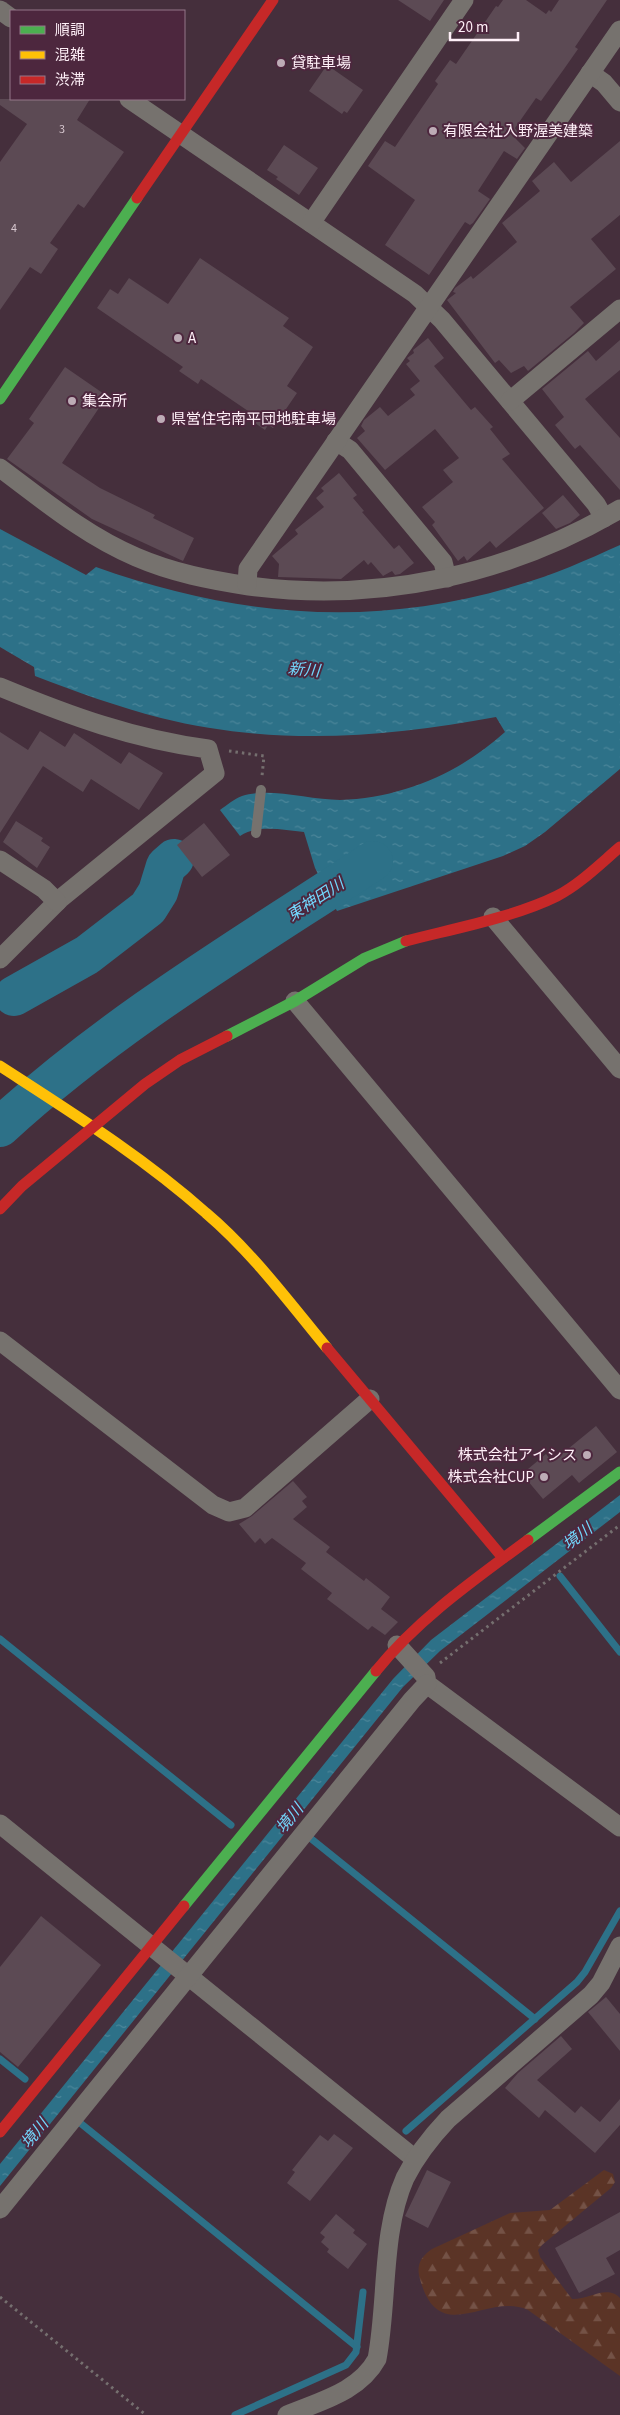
<svg xmlns="http://www.w3.org/2000/svg" width="620" height="2415" font-family="'Source Sans 3','Noto Sans JP',sans-serif">
  <defs>
    <pattern id="forest-firs" width="22" height="20" patternUnits="userSpaceOnUse" patternTransform="scale(1.25)"><rect width="22" height="20" fill="#5b3426"/><path d="M5 1l3.5 6h-7zM16 11l3.5 6h-7z" fill="#745246"/></pattern>
    <pattern id="water-ripples" width="26" height="14" patternUnits="userSpaceOnUse" patternTransform="scale(1.25)"><rect width="26" height="14" fill="#2d7188"/><path d="M2 4q2-2 4 0t4 0M15 11q2-2 4 0t4 0" fill="none" stroke="#4c869a"/></pattern>
  </defs>
  <rect width="100%" height="100%" fill="#452f3c"/>
  <!-- forest -->
  <path fill="url(#forest-firs)" d="M604,2170L613,2174L615,2182L611,2188L542,2245L538,2250L540,2257L572,2299C588,2300 607,2284 620,2298V2376L528,2310C487,2291 437,2351 419,2275C417,2263 422,2256 432,2249L510,2213L550,2210Z"/>
  <!-- water -->
  <g fill="url(#water-ripples)">
    <path d="M0,529L86,575L96,567C236,617 374,629 518,585C553,575 587,560 620,545V769L545,832L525,846L503,856L337,911L315,868L304,832C283,830 258,824 240,836L220,810C227,805 234,799 242,796C268,787 310,800 340,800C402,798 460,773 505,732L496,717C384,738 273,746 161,718C118,707 77,692 35,676L34,667L0,647Z"/>
    <polygon points="620,1495 620,1512 440,1651 403,1687 0,2186 0,2164 393,1679 431,1640"/>
  </g>
  <g fill="none" stroke-linecap="round" stroke-linejoin="round">
    <!-- stream -->
    <g stroke="#2d7188" stroke-width="7">
      <polyline points="560,1576 620,1652"/>
      <polyline points="0,1639 231,1825"/>
      <polyline points="309,1837 535,2019"/>
      <polyline points="0,2059 25,2079"/>
      <polyline points="79,2122 357,2347"/>
      <polyline points="406,2131 577,1982 585,1972 620,1911"/>
      <polyline points="235,2415 346,2365 356,2352 363,2292"/>
    </g>
    <!-- river -->
    <g stroke="#2d7188" stroke-width="40">
      <polyline points="14,996 87,955 148,908 158,892 166,866 174,859"/>
      <path d="M0,1127C113,1023 245,945 373,861"/>
    </g>
  </g>
  <!-- building -->
  <g fill="#5c4a54">
    <polygon points="398,0 444,0 430,21"/>
    <polygon points="503,0 526,0 546,14 549,10 551,12 559,0 607,0 575,47 578,49 564,69 541,101 536,98 515,128 519,134 516,139 525,148 517,159 504,151 478,191 490,199 473,223 470,225 465,222 429,275 385,245 415,200 368,166 385,141 395,147 438,84 435,81 450,60 456,64 496,6 498,7"/>
    <polygon points="327,65 363,90 347,113 344,111 342,114 309,91"/>
    <polygon points="0,99 90,99 77,120 124,152 84,208 78,204 50,243 58,249 41,274 30,267 0,310 0,162 27,124 0,105"/>
    <polygon points="620,141 620,215 591,239 616,269 570,307 584,323 574,333 528,371 524,366 511,373 499,360 495,363 447,300 456,293 453,292 455,288 471,276 473,279 517,242 502,223 540,191 532,181 554,162 571,182"/>
    <polygon points="284,145 318,168 299,195 276,179 278,177 267,170"/>
    <polygon points="200,258 289,318 283,326 313,347 287,386 297,393 273,428 268,425 265,430 248,418 251,413 201,379 198,384 179,371 183,367 97,308 110,289 118,294 129,278 168,304"/>
    <polygon points="428,338 444,358 434,366 471,410 475,407 493,427 490,429 510,454 502,459 544,508 496,548 490,541 467,561 464,556 458,561 432,525 435,522 422,507 453,482 443,470 459,458 435,429 385,470 357,438 365,431 361,426 364,420 380,407 388,416 415,395 410,389 420,381 406,364 410,361 407,358 414,353 413,350"/>
    <polygon points="620,340 620,370 585,399 620,438 620,490 580,445 575,449 555,425 564,417 542,389 588,351 596,361"/>
    <polygon points="65,367 107,396 62,463 100,488 155,515 153,518 194,538 183,561 92,519 7,459 34,423 29,419"/>
    <polygon points="339,473 357,495 353,498 364,511 362,512 394,549 399,545 414,563 400,574 395,575 392,571 383,576 371,562 368,565 364,560 341,579 278,577 279,564 272,556 298,534 295,530 324,507 316,498 324,491 321,488"/>
    <polygon points="563,495 580,515 570,523 556,529 542,513"/>
    <polygon points="40,731 65,747 74,733 121,764 129,752 163,773 139,810 91,779 83,792 43,766 0,833 0,732 28,750"/>
    <polygon points="16,821 43,838 41,841 50,847 37,868 3,842"/>
    <polygon points="204,823 230,855 202,877 177,845"/>
    <polygon points="596,1426 617,1452 579,1483 572,1475 543,1499 522,1474 546,1454 552,1462"/>
    <polygon points="293,1481 307,1497 302,1501 307,1507 293,1519 330,1547 326,1552 364,1581 366,1578 390,1597 381,1609 398,1622 385,1635 372,1626 368,1630 327,1599 332,1593 301,1569 306,1563 272,1538 265,1544 260,1538 255,1543 239,1524 252,1516"/>
    <polygon points="41,1916 101,1965 18,2067 0,2052 0,1967"/>
    <polygon points="606,1997 620,2014 620,2051 588,2012"/>
    <polygon points="561,2036 572,2049 537,2080 575,2113 581,2106 600,2122 620,2099 620,2125 595,2153 545,2110 539,2118 505,2088 518,2073"/>
    <polygon points="334,2134 353,2148 310,2201 287,2183 295,2172 292,2170 320,2135 328,2141"/>
    <polygon points="427,2170 451,2182 428,2228 405,2216"/>
    <polygon points="620,2212 620,2250 606,2258 615,2274 579,2293 555,2248"/>
    <polygon points="336,2214 355,2230 353,2233 367,2244 348,2269 327,2252 329,2249 321,2242 325,2237 320,2233"/>
  </g>
  <g fill="none" stroke-linecap="round" stroke-linejoin="round">
    <!-- path -->
    <g stroke="#756f6f" stroke-width="3" stroke-dasharray="2.5 4" stroke-linecap="butt">
      <polyline points="229,751 264,756 262,776"/>
      <polyline points="440,1663 620,1525"/>
      <polyline points="0,2297 146,2415"/>
    </g>
    <!-- lane -->
    <polyline stroke="#76726e" stroke-width="10" points="256,833 261,790"/>
    <!-- street -->
    <g stroke="#76726e" stroke-width="19">
      <polyline points="0,10 11,18"/>
      <polyline points="590,73 604,83 620,102"/>
      <polyline points="129,99 415,294 442,320 596,504 604,518"/>
      <polyline points="311,223 464,0"/>
      <polyline points="510,401 620,309"/>
      <polyline points="336,441 350,450 443,562 447,578"/>
      <path d="M0,468C43,500 86,536 136,557C173,573 210,580 249,586C379,603 508,575 620,509"/>
      <polyline points="247,585 248,569 620,30"/>
      <path d="M0,687C70,716 133,739 208,749L215,773L60,899L0,959"/>
      <polyline points="0,860 44,889 57,902"/>
      <polyline points="493,917 620,1069"/>
      <polyline points="295,1001 620,1390"/>
      <polyline points="0,1341 213,1505 229,1512 245,1508 370,1399"/>
      <polyline points="397,1645 426,1677 427,1684 620,1827"/>
      <polyline points="0,1824 415,2159"/>
      <polyline points="0,2209 412,1700 427,1684"/>
      <path d="M287,2415C320,2401 359,2392 377,2359C388,2301 381,2232 405,2178C416,2156 431,2137 448,2119L591,1995L601,1983L620,1946"/>
    </g>
    <!-- fast -->
    <g stroke="#4caf50" stroke-width="11">
      <polyline points="0,399 137,198"/>
      <polyline points="227,1036 295,1001 365,958 406,941"/>
      <polyline points="528,1540 620,1472"/>
      <polyline points="184,1906 376,1671"/>
    </g>
    <!-- slow -->
    <path stroke="#ffc107" stroke-width="11" d="M0,1066C71,1112 143,1157 206,1213C252,1252 289,1302 327,1348"/>
    <!-- jam -->
    <g stroke="#c62828" stroke-width="11">
      <polyline points="137,198 273,0"/>
      <path d="M406,941C452,929 515,917 557,896C580,884 600,864 620,847"/>
      <polyline points="0,1209 22,1186 145,1084 180,1060 227,1036"/>
      <polyline points="327,1348 503,1558"/>
      <path d="M376,1671C418,1619 474,1580 528,1540"/>
      <polyline points="0,2132 184,1906"/>
    </g>
  </g>
  <!-- markers -->
  <g fill="#bdacb6" stroke="#4d273e" stroke-width="2">
    <circle cx="281" cy="63" r="5"/>
    <circle cx="433" cy="131" r="5"/>
    <circle cx="178" cy="338" r="5"/>
    <circle cx="72" cy="401" r="5"/>
    <circle cx="161" cy="419" r="5"/>
    <circle cx="587" cy="1455" r="5"/>
    <circle cx="544" cy="1477" r="5"/>
  </g>
  <g text-anchor="middle" stroke-width="4" stroke-linejoin="round" paint-order="stroke">
    <!-- number labels -->
    <g font-size="12" fill="#d6c6ce">
      <text x="62" y="133">3</text>
      <text x="14" y="232">4</text>
    </g>
    <!-- poi labels -->
    <g font-size="15" fill="#feeff7" stroke="#4d273e" text-anchor="start">
      <text x="291" y="68">貸駐車場</text>
      <text x="443" y="136">有限会社入野渥美建築</text>
      <text x="188" y="343">A</text>
      <text x="82" y="406">集会所</text>
      <text x="171" y="424">県営住宅南平団地駐車場</text>
      <text x="577" y="1460" text-anchor="end">株式会社アイシス</text>
      <text x="534" y="1482" text-anchor="end">株式会社CUP</text>
    </g>
    <!-- water labels -->
    <g font-size="16" font-style="italic" fill="#72d7fc" stroke="#4d273e">
      <text transform="translate(304 669) rotate(5)" y="6">新川</text>
      <text transform="translate(315 899) rotate(-33)" y="6">東神田川</text>
      <text transform="translate(577 1536) rotate(-38)" y="6">境川</text>
      <text transform="translate(289 1818) rotate(-51)" y="6">境川</text>
      <text transform="translate(34 2133) rotate(-51)" y="6">境川</text>
    </g>
  </g>
  <!-- legend -->
  <rect x="10" y="10" width="175" height="90" fill="#4d273e" stroke="#947788"/>
  <rect x="20" y="26" width="25" height="8" fill="#4caf50" stroke="#947788"/>
  <text x="55" y="35" font-size="15" fill="#feeff7">順調</text>
  <rect x="20" y="51" width="25" height="8" fill="#ffc107" stroke="#947788"/>
  <text x="55" y="60" font-size="15" fill="#feeff7">混雑</text>
  <rect x="20" y="76" width="25" height="8" fill="#c62828" stroke="#947788"/>
  <text x="55" y="85" font-size="15" fill="#feeff7">渋滞</text>
  <!-- scale -->
  <path d="M450 32v8h68v-8" fill="none" stroke="#feeff7" stroke-width="2.5"/>
  <text x="458" y="32" font-size="15" fill="#feeff7" stroke="#4d273e" stroke-width="4" paint-order="stroke">20 m</text>
</svg>
